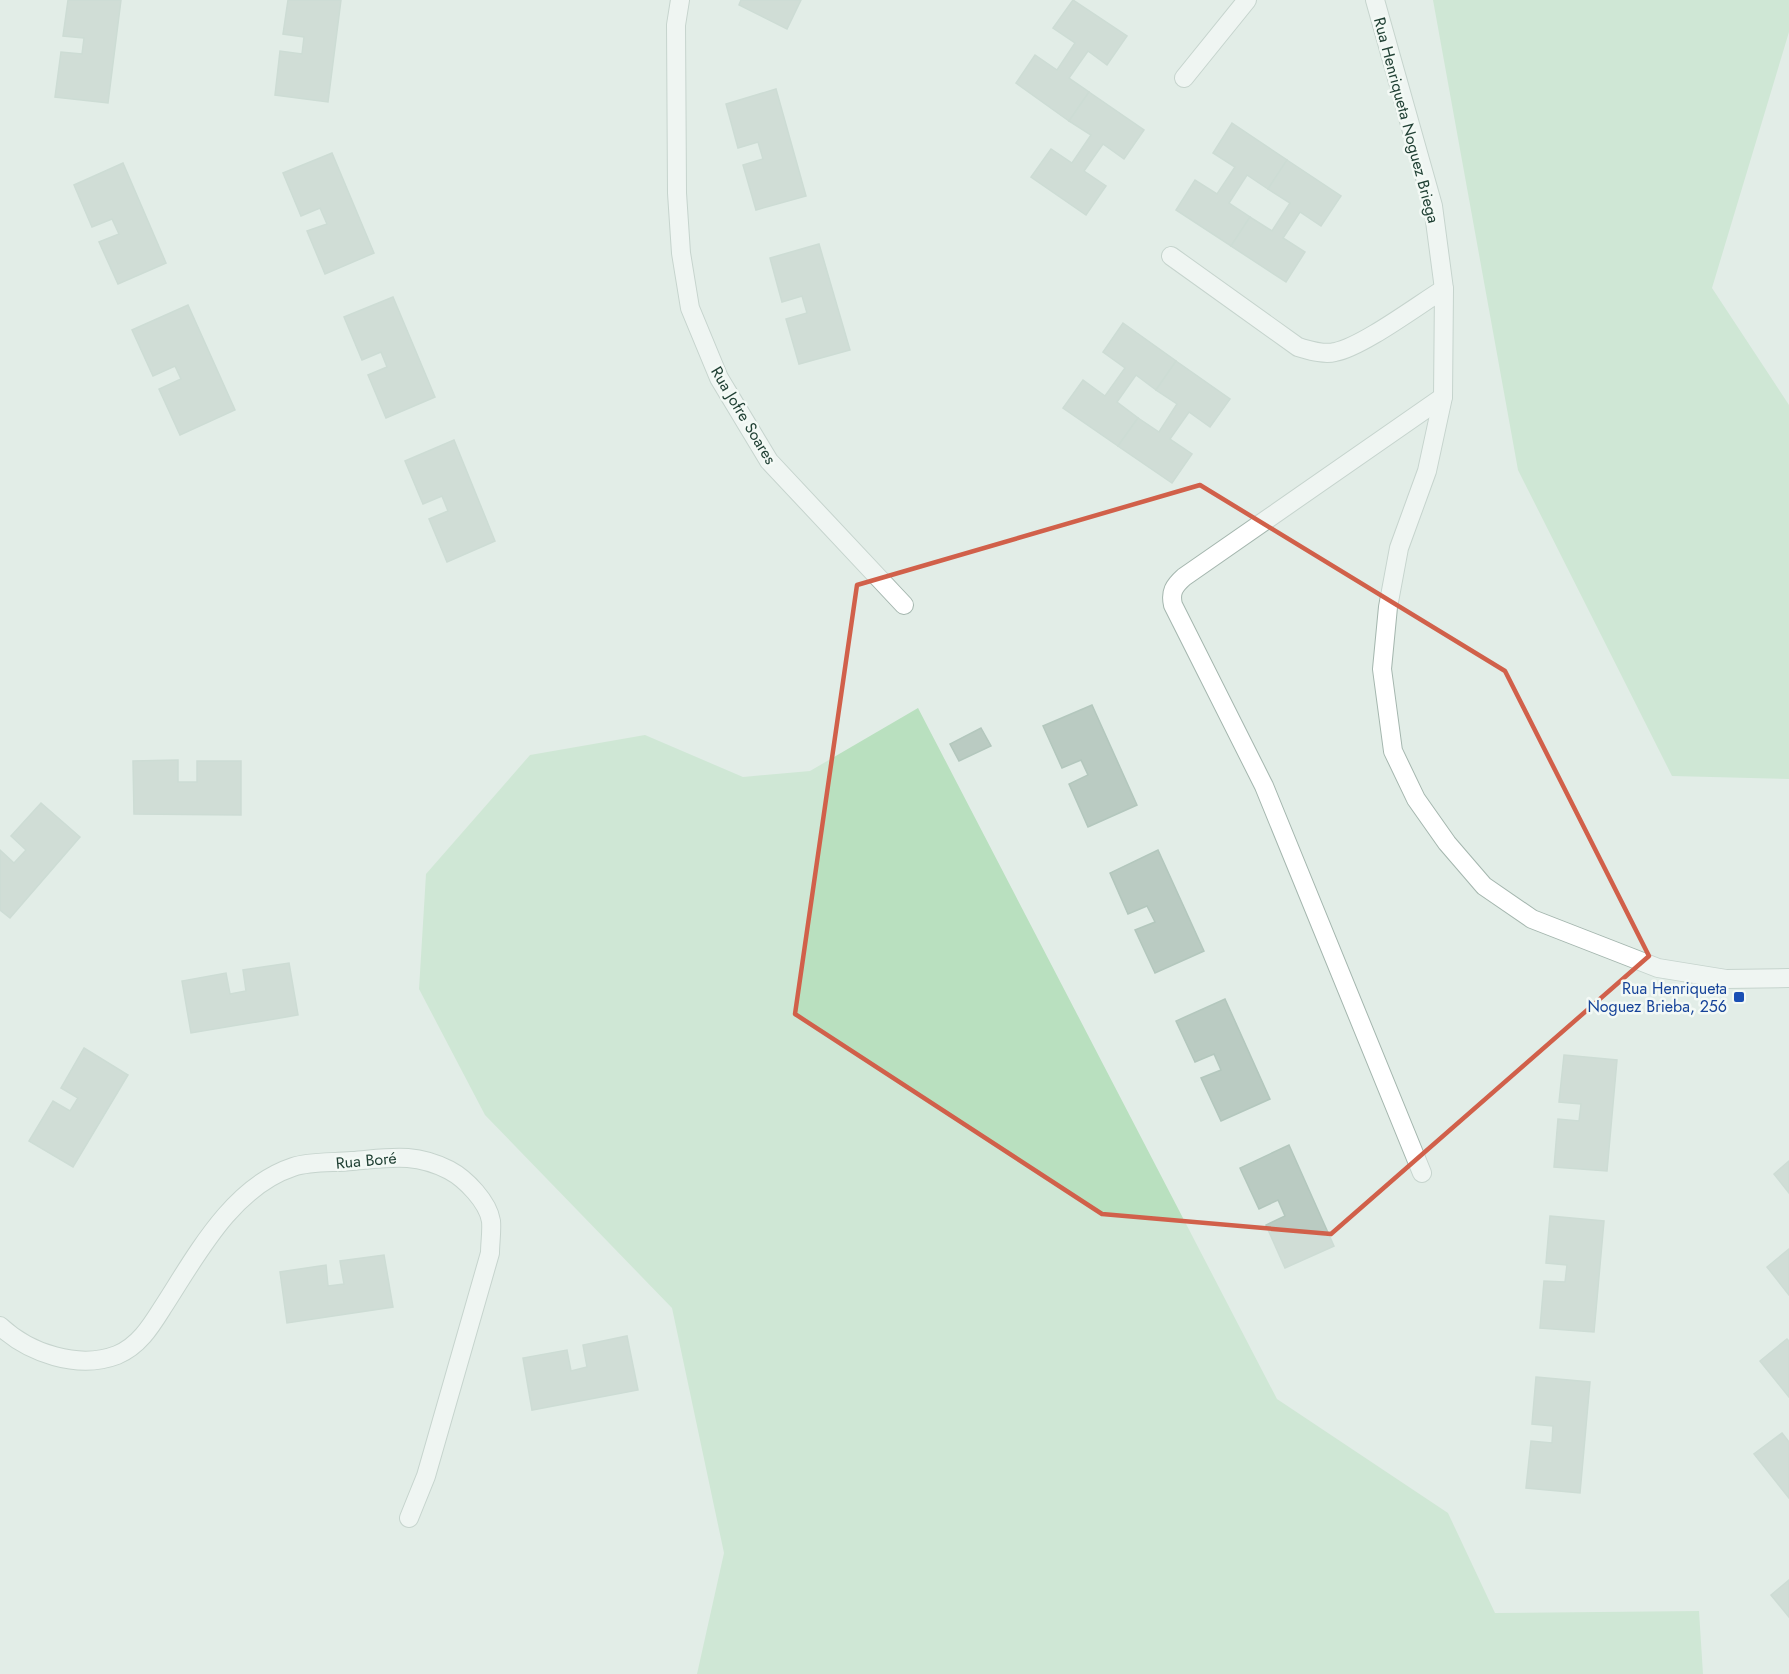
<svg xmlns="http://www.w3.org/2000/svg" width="1789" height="1674" font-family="Jost,sans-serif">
  <rect width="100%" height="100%" fill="#e2ede7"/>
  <!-- green -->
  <g fill="#b9e0bf">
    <polygon points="1433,0 1789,0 1789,32 1712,288 1789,405 1789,779 1672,776 1518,470"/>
    <polygon points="918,708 1277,1399 1448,1513 1495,1613 1699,1611 1703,1674 697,1674 724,1553 672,1308 485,1115 419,989 426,874 530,755 645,735 743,777 810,771"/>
  </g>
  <!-- building -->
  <g fill="#bacbc2" stroke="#b3c7bd" stroke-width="1.5">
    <polygon points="68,0 121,0 108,103 55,97 61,52 82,54 84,38 63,36"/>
    <polygon points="288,0 341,0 328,102 275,95 280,51 302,54 304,37 283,34"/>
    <polygon points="741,0 801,0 787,29 739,5"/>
    <polygon points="1073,0 1127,36 1107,65 1088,51 1069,78 1089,92 1069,121 1016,83 1035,55 1057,70 1075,43 1053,28"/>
    <polygon points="776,89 806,196 756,210 743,165 763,159 758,142 738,148 726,104"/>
    <polygon points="1089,92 1144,130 1124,159 1103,144 1084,171 1106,186 1086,215 1031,177 1051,149 1072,163 1091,135 1069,121"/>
    <polygon points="1232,123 1287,160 1268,189 1247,175 1229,203 1250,217 1231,246 1176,210 1195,180 1217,194 1235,167 1213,153"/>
    <polygon points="332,153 374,253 325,274 307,231 327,224 320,208 301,216 283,173"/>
    <polygon points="1287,160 1341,196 1321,226 1300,212 1283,238 1305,252 1286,282 1231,246 1250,217 1272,231 1290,203 1268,189"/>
    <polygon points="123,163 166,263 118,284 99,242 119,234 112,219 92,227 74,185"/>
    <polygon points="819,244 850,350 799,364 786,319 807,313 802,296 782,302 770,258"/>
    <polygon points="393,297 435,397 386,418 368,375 387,367 381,352 362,360 344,317"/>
    <polygon points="188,305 235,410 180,435 159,389 181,379 175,366 153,376 132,330"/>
    <polygon points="1123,323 1176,361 1156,390 1136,375 1117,402 1138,418 1118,446 1063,408 1083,380 1105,396 1125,368 1103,352"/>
    <polygon points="1176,361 1230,399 1210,427 1189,412 1170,439 1192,454 1172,483 1118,446 1138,418 1159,432 1177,404 1156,390"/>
    <polygon points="454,440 495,541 447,562 429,519 448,511 442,496 423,504 405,461"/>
    <polygon points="1092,705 1137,805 1088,827 1069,784 1088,775 1081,760 1062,768 1043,726"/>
    <polygon points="981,728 991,746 959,761 950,744"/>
    <polygon points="178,760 178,782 197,782 197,761 241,761 241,815 134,814 133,761"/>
    <polygon points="41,803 80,837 10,918 0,910 0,850 14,863 26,850 11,836"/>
    <polygon points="1158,850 1204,951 1155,973 1135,930 1155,922 1147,906 1128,914 1110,873"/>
    <polygon points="289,963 298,1015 191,1033 182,981 226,973 230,994 246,991 243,970"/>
    <polygon points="1225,999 1270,1099 1221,1121 1201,1078 1221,1070 1214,1054 1195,1062 1176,1021"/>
    <polygon points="84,1048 128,1075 73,1167 29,1141 53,1101 70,1111 78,1098 61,1088"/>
    <polygon points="1564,1055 1617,1060 1607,1171 1554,1167 1558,1119 1579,1121 1581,1104 1559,1102"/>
    <polygon points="1289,1145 1334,1246 1285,1268 1266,1225 1285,1216 1278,1200 1259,1209 1240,1168"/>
    <polygon points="1789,1161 1789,1193 1774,1174"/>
    <polygon points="1550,1216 1604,1221 1594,1332 1540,1328 1544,1281 1565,1282 1567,1265 1546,1263"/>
    <polygon points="1789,1249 1789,1295 1767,1267"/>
    <polygon points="384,1255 393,1307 287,1323 280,1272 326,1265 328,1286 344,1284 340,1261"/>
    <polygon points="627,1336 638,1390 532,1410 523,1358 567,1350 571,1371 587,1367 583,1345"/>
    <polygon points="1787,1339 1789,1341 1789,1397 1760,1361"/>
    <polygon points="1536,1377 1590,1382 1580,1493 1526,1488 1531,1441 1552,1443 1553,1426 1532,1424"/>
    <polygon points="1782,1433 1789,1442 1789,1498 1754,1454"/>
    <polygon points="1789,1580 1789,1617 1771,1595"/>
  </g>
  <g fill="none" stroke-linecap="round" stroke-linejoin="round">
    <!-- minor casing -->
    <g stroke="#a4b6ae" stroke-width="20">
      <g id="minor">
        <polyline points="680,0 676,25 677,193 681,253 690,308 719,378 769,461 904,605"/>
        <polyline points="1375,0 1433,206 1444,289 1443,397 1427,471 1399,548 1388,607 1382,669 1393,751 1416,799 1447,843 1484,886 1532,919 1658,968 1726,979 1789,978"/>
        <polyline points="1184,78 1247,0"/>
        <path d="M1171,256L1298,347C1309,350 1323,355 1335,352C1362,347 1418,305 1444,289"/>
        <path d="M1422,1173L1264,786L1173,605C1170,592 1174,586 1184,577L1443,397"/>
        <path d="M0,1326C29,1353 78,1370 117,1355C139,1346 151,1326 163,1307C196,1256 232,1187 293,1167C311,1161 334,1163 352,1161C389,1158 414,1152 449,1170C466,1179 488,1202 491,1221C492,1231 490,1243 490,1253L426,1476L409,1518"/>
      </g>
    </g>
    <!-- minor -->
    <use href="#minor" stroke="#fff" stroke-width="18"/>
  </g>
  <!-- marked area -->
  <path d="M0 0H1789V1674H0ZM1200,485L1505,671L1649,956L1331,1234L1102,1214L795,1014L857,585Z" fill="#e2ede7" fill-opacity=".55" fill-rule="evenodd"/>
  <path fill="none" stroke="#d1604a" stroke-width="4.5" stroke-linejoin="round" d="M1200,485L1505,671L1649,956L1331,1234L1102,1214L795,1014L857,585Z"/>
  <!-- markers -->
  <rect fill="#1a4fb4" stroke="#f3f9f5" stroke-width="2" x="1733" y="991" width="12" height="12" rx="3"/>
  <g text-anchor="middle" stroke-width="5" stroke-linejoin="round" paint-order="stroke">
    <!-- street labels -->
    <g font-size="16" fill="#204034" stroke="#f3f9f5">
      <text transform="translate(1407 120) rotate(75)" y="6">Rua Henriqueta Noguez Briega</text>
      <text transform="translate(744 415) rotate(59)" y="6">Rua Jofre Soares</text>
      <text transform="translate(366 1160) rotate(-5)" y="6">Rua Boré</text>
    </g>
    <!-- transit labels -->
    <g font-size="16" fill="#164399" stroke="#f3f9f5" text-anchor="end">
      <text x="1727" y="994">Rua Henriqueta<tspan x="1727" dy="18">Noguez Brieba, 256</tspan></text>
    </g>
  </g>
</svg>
